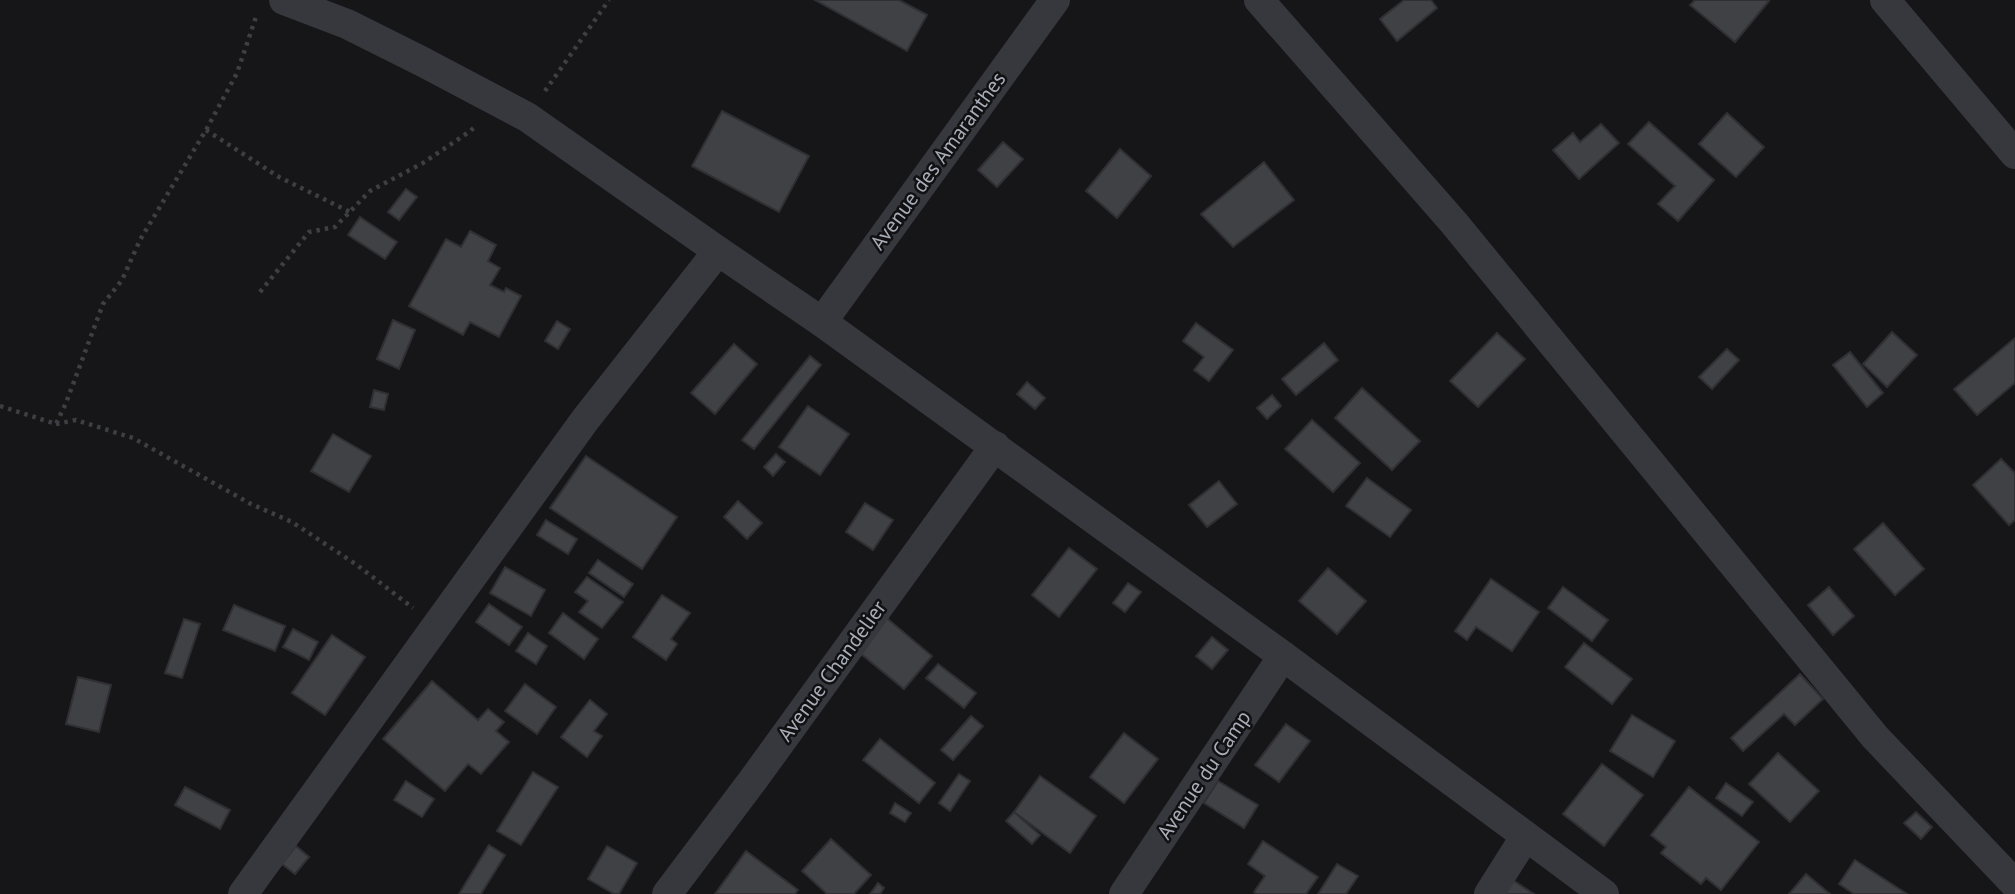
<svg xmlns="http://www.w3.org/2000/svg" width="2015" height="894" font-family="'PT Sans',sans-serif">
  <rect width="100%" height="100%" fill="#161618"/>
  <!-- building -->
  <g fill="#404145" stroke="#303034" stroke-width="2">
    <polygon points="815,0 899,0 927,15 907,51"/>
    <polygon points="1404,0 1431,0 1437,8 1397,41 1380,19"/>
    <polygon points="1695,0 1767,0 1769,1 1735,42 1690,5"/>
    <polygon points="722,111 809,156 779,212 692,166"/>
    <polygon points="1727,113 1764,147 1736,177 1699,144"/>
    <polygon points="1649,122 1714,180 1678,221 1658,204 1675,186 1628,144"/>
    <polygon points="1601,124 1619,143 1579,179 1553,150 1573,133 1580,142"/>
    <polygon points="1003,142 1023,159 997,187 978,170"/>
    <polygon points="1120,149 1151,176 1117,218 1086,191"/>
    <polygon points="1264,162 1294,200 1233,247 1201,214"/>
    <polygon points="406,189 417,197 399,220 388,212"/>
    <polygon points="360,217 397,242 385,259 348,235"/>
    <polygon points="470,231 496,245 488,261 500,268 490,285 504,292 506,288 521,296 499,337 470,322 463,335 409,306 446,239 461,247"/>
    <polygon points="393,320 415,330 399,369 377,359"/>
    <polygon points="557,321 570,329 558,349 545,341"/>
    <polygon points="1196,323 1233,350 1209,381 1194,370 1204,357 1183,341"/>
    <polygon points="1892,332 1917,355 1887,387 1863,364"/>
    <polygon points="1497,333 1525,359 1478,407 1450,381"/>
    <polygon points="2015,338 2015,383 1977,415 1954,389"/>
    <polygon points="1324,343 1338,360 1296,395 1282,379"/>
    <polygon points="734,344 757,364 715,414 691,393"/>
    <polygon points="1727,349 1739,360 1712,389 1699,377"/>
    <polygon points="1850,352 1883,393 1867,407 1833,365"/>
    <polygon points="810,356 821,365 754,449 742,440"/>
    <polygon points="1027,382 1045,398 1035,409 1017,394"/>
    <polygon points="1362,388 1420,441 1392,470 1335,418"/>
    <polygon points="374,390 388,394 384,410 370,407"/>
    <polygon points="1272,395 1281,406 1267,419 1257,408"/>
    <polygon points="808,406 849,434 820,475 779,447"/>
    <polygon points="1312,420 1360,463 1333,492 1285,449"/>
    <polygon points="333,434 371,456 349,492 311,471"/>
    <polygon points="776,454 785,462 773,476 764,467"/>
    <polygon points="586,456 677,517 642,569 550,508"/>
    <polygon points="2001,459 2015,473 2015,520 2009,525 1973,485"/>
    <polygon points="1367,478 1411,510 1390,537 1346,506"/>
    <polygon points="1219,481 1237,504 1207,527 1189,505"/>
    <polygon points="738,501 762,523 747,539 724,517"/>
    <polygon points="865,503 893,520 873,550 846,532"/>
    <polygon points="546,520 577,539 568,554 537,535"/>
    <polygon points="1883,523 1924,569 1895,595 1854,549"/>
    <polygon points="1069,548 1097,569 1059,617 1032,595"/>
    <polygon points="598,560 633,584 624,597 589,573"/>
    <polygon points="505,567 545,590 531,616 490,593"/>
    <polygon points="1328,568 1366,601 1337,634 1299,601"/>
    <polygon points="587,577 623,602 602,628 579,612 588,601 575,592"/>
    <polygon points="1491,579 1539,612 1512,651 1476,627 1467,640 1455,631"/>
    <polygon points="1128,583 1141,592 1125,612 1113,603"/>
    <polygon points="1563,587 1608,620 1592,641 1548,608"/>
    <polygon points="1829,587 1854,616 1833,635 1808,605"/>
    <polygon points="662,595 690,613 671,639 677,644 666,660 633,637"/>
    <polygon points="489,604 522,627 509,645 476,622"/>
    <polygon points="234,605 285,626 275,651 223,630"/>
    <polygon points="563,613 598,639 584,659 549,633"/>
    <polygon points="883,615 932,656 904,689 855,649"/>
    <polygon points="184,619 200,624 182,678 165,673"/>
    <polygon points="293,629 318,642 309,660 283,647"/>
    <polygon points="528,633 547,646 536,664 516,651"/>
    <polygon points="332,635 365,657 325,715 292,693"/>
    <polygon points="1212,637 1228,650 1212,669 1196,656"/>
    <polygon points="1584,643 1632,679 1612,704 1565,667"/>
    <polygon points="938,664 976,693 964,708 926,678"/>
    <polygon points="1800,674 1823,699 1795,725 1784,714 1743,751 1731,738"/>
    <polygon points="78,677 111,685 99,732 66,724"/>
    <polygon points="432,681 478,720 488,709 504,722 496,731 509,742 481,774 468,764 445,791 383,739"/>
    <polygon points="525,684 556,707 537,734 505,711"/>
    <polygon points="590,700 607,714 594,731 602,736 587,757 561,737"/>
    <polygon points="1632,715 1675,741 1653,777 1610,751"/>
    <polygon points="971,716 983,726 953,760 941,750"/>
    <polygon points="1286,724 1310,741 1279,782 1255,765"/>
    <polygon points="1124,733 1158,759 1124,803 1090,777"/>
    <polygon points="880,739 935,783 919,803 863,760"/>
    <polygon points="1778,753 1819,791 1790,822 1749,784"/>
    <polygon points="1602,764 1643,795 1604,846 1563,814"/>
    <polygon points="533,772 558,787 521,845 497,831"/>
    <polygon points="959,774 970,781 950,811 939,803"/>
    <polygon points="1040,776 1096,816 1070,853 1014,812"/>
    <polygon points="406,781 434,799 422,817 394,800"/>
    <polygon points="1218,781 1258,805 1244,828 1204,803"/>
    <polygon points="1726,783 1753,802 1742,816 1716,798"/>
    <polygon points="185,787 230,810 220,829 175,805"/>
    <polygon points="1689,787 1759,842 1721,890 1706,878 1701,884 1661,853 1666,847 1651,835"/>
    <polygon points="895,803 911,813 905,822 890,813"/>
    <polygon points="1014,812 1040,835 1032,844 1006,821"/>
    <polygon points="1916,812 1932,827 1921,839 1904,823"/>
    <polygon points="831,839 871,875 854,894 827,894 802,871"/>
    <polygon points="1263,841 1318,877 1306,894 1257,894 1254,892 1265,876 1248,864"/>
    <polygon points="489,845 505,855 481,894 459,894"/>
    <polygon points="296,846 309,857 295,874 282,864"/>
    <polygon points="607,846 637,863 619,894 614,894 588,879"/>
    <polygon points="746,851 798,890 795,894 715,894"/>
    <polygon points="1855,860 1907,894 1854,894 1839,884"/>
    <polygon points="1337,864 1358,876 1346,894 1318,894"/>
    <polygon points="1806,874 1830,894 1789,894"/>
    <polygon points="1505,875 1534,894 1493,894"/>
    <polygon points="878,883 884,888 880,894 870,894"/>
  </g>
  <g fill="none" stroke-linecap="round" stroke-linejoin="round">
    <!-- path -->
    <g stroke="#3d3f44" stroke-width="4.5" stroke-dasharray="3.5 5" stroke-linecap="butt">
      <polyline points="545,91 609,0"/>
      <polyline points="206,130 279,177 350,212"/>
      <polyline points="260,292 309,232 335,227 370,191 423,163 469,132 477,125"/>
      <polyline points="0,406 56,424 66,403 103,304 122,280 140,240 206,130 237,73 257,14"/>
      <polyline points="56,424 76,420 133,438 251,504 292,522 357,565 413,608"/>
    </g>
    <!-- minor -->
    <g stroke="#37383d" stroke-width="30">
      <polyline points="284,0 347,24 423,62 527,117 718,251 822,322 1283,656 1604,894"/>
      <polyline points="1259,0 1454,223 1875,737 2015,884"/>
      <polyline points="1885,0 2015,154"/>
      <polyline points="822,322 1055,0"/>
      <polyline points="243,894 585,420 718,251"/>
      <polyline points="667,894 753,780 995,446"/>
      <polyline points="1124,894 1283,656"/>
      <polyline points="1489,894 1525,837"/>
    </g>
  </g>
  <g text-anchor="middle" stroke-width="5" stroke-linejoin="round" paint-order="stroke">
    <!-- street labels -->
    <g font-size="21" fill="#a8adb8" stroke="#111113">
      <text transform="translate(938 161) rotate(-54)" y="7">Avenue des Amaranthes</text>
      <text transform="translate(832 671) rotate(-54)" y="7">Avenue Chandelier</text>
      <text transform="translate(1204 775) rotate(-56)" y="7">Avenue du Camp</text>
    </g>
  </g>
</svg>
